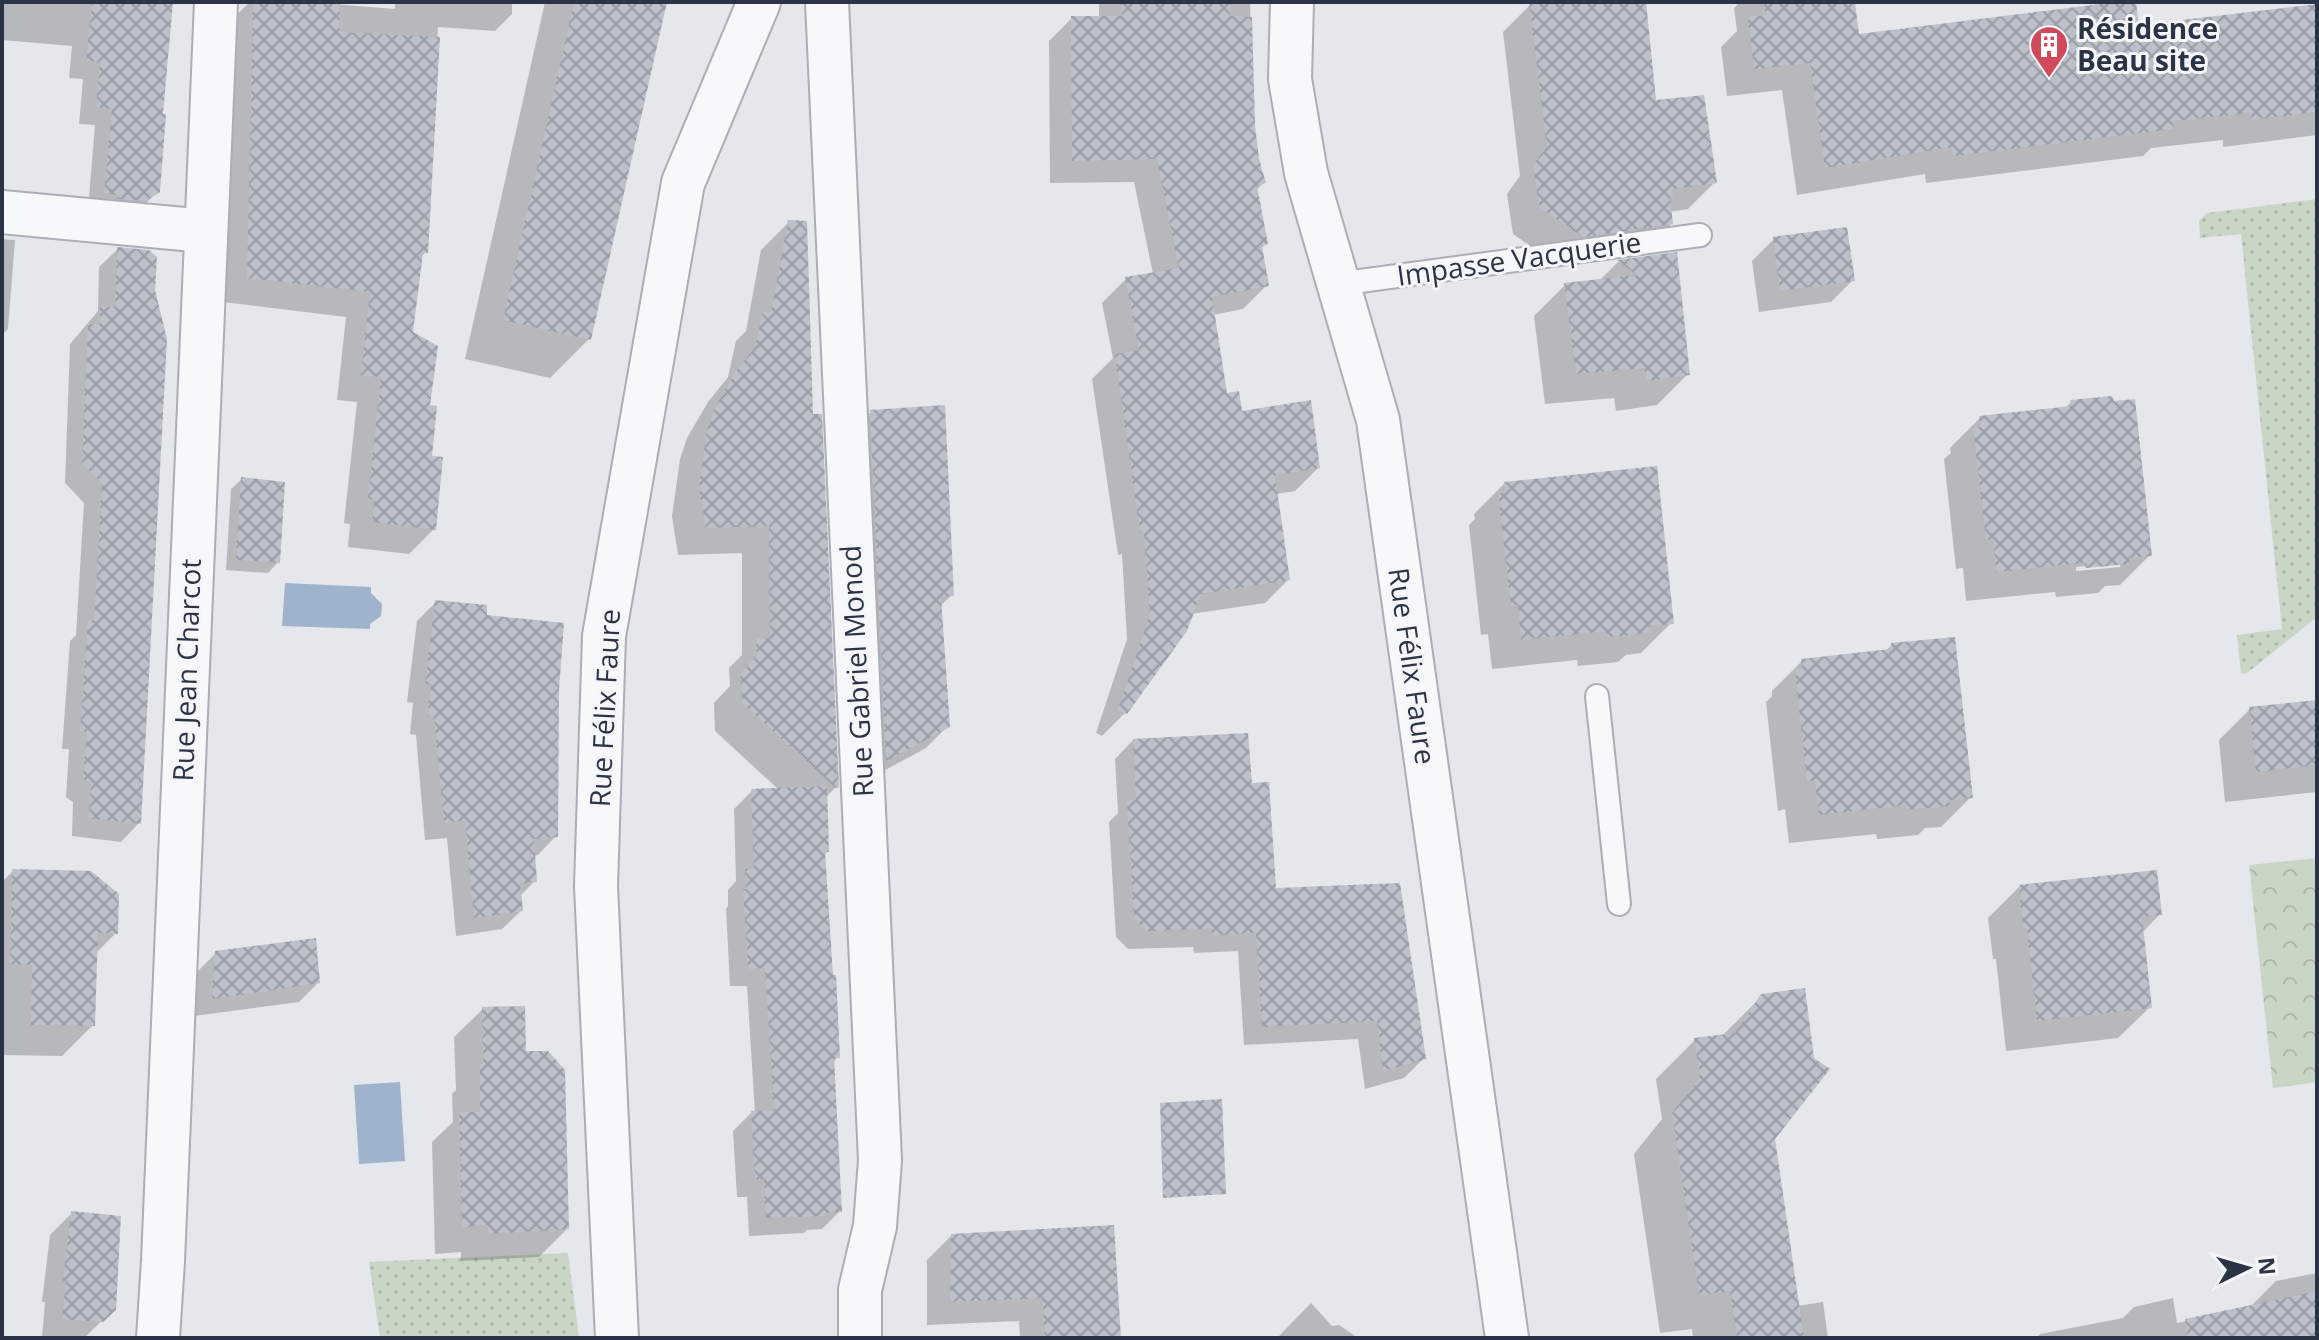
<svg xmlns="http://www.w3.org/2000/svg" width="2319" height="1340" font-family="'Open Sans',sans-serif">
  <defs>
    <pattern id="grass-dots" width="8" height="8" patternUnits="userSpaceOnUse" patternTransform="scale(2)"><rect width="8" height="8" fill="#c9d6c5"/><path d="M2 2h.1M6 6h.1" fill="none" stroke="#adb8ab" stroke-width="1.8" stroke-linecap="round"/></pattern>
    <pattern id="forest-crowns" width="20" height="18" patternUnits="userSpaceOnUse" patternTransform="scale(2)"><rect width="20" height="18" fill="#c9d6c5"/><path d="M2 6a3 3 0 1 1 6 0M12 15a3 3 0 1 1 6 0" fill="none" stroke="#adb8ab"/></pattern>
    <pattern id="building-cross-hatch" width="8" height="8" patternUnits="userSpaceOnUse" patternTransform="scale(2)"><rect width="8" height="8" fill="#bbc0ca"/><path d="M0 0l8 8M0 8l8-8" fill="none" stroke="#989da6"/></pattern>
  </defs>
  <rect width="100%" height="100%" fill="#e4e7ec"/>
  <!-- grass -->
  <g fill="url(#grass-dots)">
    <polygon points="2317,199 2317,617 2247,673 2241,674 2237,635 2282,629 2241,234 2200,238 2199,221 2207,213"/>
    <polygon points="568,1253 579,1338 380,1338 369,1262"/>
  </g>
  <!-- forest -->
  <polygon fill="url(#forest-crowns)" points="2317,858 2317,1082 2273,1088 2249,865"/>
  <!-- water -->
  <g fill="#9fb4cc">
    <polygon points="285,583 371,587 371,593 382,604 381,616 370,624 370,629 282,626"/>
    <polygon points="400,1082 405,1161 359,1164 354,1085"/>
  </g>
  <!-- shadow -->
  <g fill="#0003" fill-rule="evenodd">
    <polygon points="2,2 172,2 161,115 158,191 140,209 88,210 95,125 79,124 83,79 69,78 72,46 2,40"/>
    <polygon points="250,2 309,2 395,9 395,2 512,2 512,14 495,31 438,27 426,252 420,258 411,334 428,407 434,529 409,554 348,547 350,524 344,523 357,402 337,400 346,317 223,302 229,22"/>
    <polygon points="545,2 665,2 589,339 550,378 465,359"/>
    <polygon points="1099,2 1250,2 1253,126 1257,159 1264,182 1256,191 1266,244 1260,249 1267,285 1243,309 1213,315 1226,395 1240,413 1318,468 1295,491 1276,494 1288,580 1265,603 1191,614 1125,713 1102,736 1096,733 1127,639 1122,554 1118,555 1092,379 1113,358 1102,303 1126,279 1153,274 1134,182 1050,183 1049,41 1072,18 1099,18"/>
    <polygon points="1553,2 1644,2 1655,102 1715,182 1688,209 1670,212 1671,224 1644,251 1555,263 1513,234 1507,194 1520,176 1503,32 1530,5"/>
    <polygon points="1740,2 1853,2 1857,36 2133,2 2137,27 2317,6 2317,135 2223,147 2223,140 2151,148 2143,156 1926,183 1925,174 1797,195 1782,90 1727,96 1721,47 1737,31 1734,8"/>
    <polygon points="789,222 811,416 837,786 825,798 827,852 823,856 838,1057 833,1063 840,1211 822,1229 807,1230 804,1233 749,1236 747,1197 737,1197 733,1131 751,1113 755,1113 747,986 730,986 726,909 728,906 728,890 736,881 734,809 752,791 779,790 715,731 714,703 730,686 729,668 742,655 742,553 678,555 672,516 680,459 687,438 708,402 728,377 736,341 746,331 761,250"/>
    <polygon points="2,239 15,240 8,329 2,335"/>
    <polygon points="1774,239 1853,280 1831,302 1759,312 1752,261"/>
    <polygon points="118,249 139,823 121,842 72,836 73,802 66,797 69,749 62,749 70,641 76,635 84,503 65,483 70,344 98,311 99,267"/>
    <polygon points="1675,254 1688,374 1657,405 1616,411 1614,398 1545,404 1534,316 1565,285 1599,281 1618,262"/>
    <path d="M2071,402L2150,555L2120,585L2105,586L2098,593L2056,597L2055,592L1966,601L1963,568L1956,569L1944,459L1951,453L1950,448L1980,418L2064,409ZM2120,563V567L2076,571V567Z"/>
    <polygon points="871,412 952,595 940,606 948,726 926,748 865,781 849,434"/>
    <polygon points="242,479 278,562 268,573 226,570 231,489"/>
    <polygon points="1504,484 1671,623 1641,653 1626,655 1618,662 1578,666 1577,660 1492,669 1488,634 1481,635 1469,525 1475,519 1474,514"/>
    <polygon points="436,602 485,617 557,690 556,836 538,855 533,856 535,881 519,897 521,911 502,929 456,936 447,838 425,840 416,735 410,734 413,703 407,702 417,621"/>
    <polygon points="1892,645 1971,797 1941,827 1925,828 1918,835 1877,839 1876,834 1789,843 1785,809 1778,811 1766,702 1772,696 1772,691 1802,661 1885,651"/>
    <polygon points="2317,702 2317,792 2225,802 2219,740 2250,709"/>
    <polygon points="1133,740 1250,785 1274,890 1423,1059 1404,1078 1365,1089 1358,1039 1244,1045 1238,951 1194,953 1193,947 1128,949 1116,937 1109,822 1118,813 1115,759"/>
    <polygon points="13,871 116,933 95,954 93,1025 62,1056 2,1055 2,882"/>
    <polygon points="2019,887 2160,914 2142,933 2150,1007 2118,1038 2006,1051 1996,959 1993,959 1988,918"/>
    <polygon points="216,953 318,983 299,1002 194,1016 197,972"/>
    <polygon points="1762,996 1773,1139 1797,1306 1823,1302 1828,1338 1693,1338 1692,1329 1660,1333 1634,1154 1662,1119 1656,1079 1695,1040 1722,1036"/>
    <polygon points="483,1009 524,1053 567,1229 539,1257 461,1261 461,1252 435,1254 432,1142 453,1122 452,1094 456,1090 454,1037"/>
    <polygon points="72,1213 114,1309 84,1338 42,1338 45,1302 42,1302 50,1235"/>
    <polygon points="951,1236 1119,1338 1020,1338 1019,1321 927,1325 927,1260"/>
    <polygon points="2317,1273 2317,1338 2036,1338 2040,1334 2123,1318 2134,1307 2173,1298 2177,1323 2249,1308 2276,1281"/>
    <polygon points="1311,1303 1332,1326 1339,1325 1354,1335 1355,1338 1277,1338"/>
  </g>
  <!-- building -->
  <g fill="url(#building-cross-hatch)">
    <polygon points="92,2 173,2 163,114 166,114 160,192 146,201 118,199 118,195 104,193 112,109 96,107 100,62 86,61"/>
    <polygon points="253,2 340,2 339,32 440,37 428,253 423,253 413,332 438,346 430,405 437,406 432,456 443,457 436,530 373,522 374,500 368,498 381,377 361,375 370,292 247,278"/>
    <polygon points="574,2 667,2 591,340 503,320"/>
    <polygon points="1122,2 1229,2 1230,16 1252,17 1255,125 1259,159 1266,183 1257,186 1268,244 1262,246 1269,286 1212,297 1227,393 1239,391 1242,411 1311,400 1320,468 1275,475 1290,580 1201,594 1187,631 1127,714 1118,710 1150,614 1144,532 1140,532 1115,354 1139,350 1125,277 1179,268 1157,159 1072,161 1071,16 1122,16"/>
    <polygon points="1529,2 1646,2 1656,100 1704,95 1717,183 1672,189 1673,197 1670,197 1673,224 1583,237 1539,207 1533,165 1547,147"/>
    <polygon points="1764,2 1855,2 1859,34 2117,2 2136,2 2139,25 2317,4 2317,112 2251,120 2250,113 2174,121 2173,129 1953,156 1952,147 1825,168 1810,63 1754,69 1748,17 1766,15"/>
    <polygon points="788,220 807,221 813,414 822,414 839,787 836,788 742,703 741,673 757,656 756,639 770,638 769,526 706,528 699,487 707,430 715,408 735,372 755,348 763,311 771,313"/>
    <polygon points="1847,227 1855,281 1780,291 1773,237"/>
    <polygon points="117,247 149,250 157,257 155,290 167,339 141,824 89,818 91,783 83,779 87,732 80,731 88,620 94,621 102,484 82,464 88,324 100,324 100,306 115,307"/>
    <polygon points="1677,252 1690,375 1646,381 1645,368 1576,374 1564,283 1637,275 1617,260"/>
    <polygon points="2112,396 2114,401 2135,399 2152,556 2129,558 2130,564 2086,568 2084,563 1996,572 1993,539 1986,540 1973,427 1980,427 1979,416 2072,406 2070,400"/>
    <polygon points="945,405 954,596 941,597 950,727 886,761 870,410"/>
    <polygon points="1657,466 1674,624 1650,626 1650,633 1608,637 1606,631 1521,640 1518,605 1511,606 1498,493 1505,493 1504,482"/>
    <polygon points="241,477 285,482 280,563 236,560"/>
    <polygon points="435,600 487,605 487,615 564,623 559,690 558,837 534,839 537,882 520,883 523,911 474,918 465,821 444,822 434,716 428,716 431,684 425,684"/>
    <polygon points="1955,637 1973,798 1949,800 1950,806 1906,810 1906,805 1819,815 1815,780 1807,782 1795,670 1802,669 1801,659 1891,649 1891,643"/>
    <polygon points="2317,700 2317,765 2256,772 2249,707"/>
    <polygon points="1248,733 1252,783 1269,782 1276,888 1400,883 1426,1059 1383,1071 1377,1021 1262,1027 1256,933 1212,935 1212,929 1147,931 1134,918 1127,801 1136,800 1133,739"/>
    <polygon points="827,786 829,852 825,852 833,975 836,975 840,1058 834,1058 842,1212 825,1213 825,1216 766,1218 764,1179 755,1179 751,1111 774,1110 765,968 748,969 743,889 746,889 745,869 754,869 751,789"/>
    <polygon points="12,869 91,871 119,894 118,934 98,933 95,1026 31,1025 32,965 10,964"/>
    <polygon points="2157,870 2162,915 2142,917 2152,1008 2037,1021 2027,929 2023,928 2019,885"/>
    <polygon points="316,938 320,983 212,999 215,951"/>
    <polygon points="1805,988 1814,1058 1830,1069 1775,1139 1804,1338 1737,1338 1730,1291 1699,1295 1672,1113 1700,1078 1694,1038 1735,1033 1761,994"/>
    <polygon points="525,1006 526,1051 548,1051 565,1070 569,1229 488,1234 488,1225 462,1227 459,1112 480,1112 480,1064 483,1064 482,1007"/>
    <polygon points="1222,1099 1226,1194 1163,1198 1160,1103"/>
    <polygon points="71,1211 121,1216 116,1310 103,1322 62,1319 66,1281 63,1281"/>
    <polygon points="1114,1225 1121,1338 1045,1338 1042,1298 950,1302 951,1234"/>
    <polygon points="2317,1291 2317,1338 2187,1338 2185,1319"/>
  </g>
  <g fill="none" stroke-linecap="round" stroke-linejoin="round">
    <!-- service casing -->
    <g stroke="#a9aeb7" stroke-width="26">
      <g id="service">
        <polyline points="1338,284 1700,235"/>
        <polyline points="1597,696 1619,904"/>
      </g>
    </g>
    <!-- minor casing -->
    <g stroke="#a9aeb7" stroke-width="46">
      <g id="minor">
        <polyline points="827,2 880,1160 875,1226 860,1290 860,1338"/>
        <polyline points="1292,2 1290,79 1306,173 1378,420 1507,1338"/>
        <polyline points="2,212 205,231"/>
        <polyline points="158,1338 163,1261 216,2"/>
        <polyline points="617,1338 596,886 604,636 683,183 759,2"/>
      </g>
    </g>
    <!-- service -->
    <use href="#service" stroke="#f7f8fa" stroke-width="22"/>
    <!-- minor -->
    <use href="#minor" stroke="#f7f8fa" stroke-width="42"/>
  </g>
  <!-- icons -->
  <defs>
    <g id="building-pin" transform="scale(2)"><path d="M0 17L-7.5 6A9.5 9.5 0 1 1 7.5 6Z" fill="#d1495b" stroke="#f4f6f9"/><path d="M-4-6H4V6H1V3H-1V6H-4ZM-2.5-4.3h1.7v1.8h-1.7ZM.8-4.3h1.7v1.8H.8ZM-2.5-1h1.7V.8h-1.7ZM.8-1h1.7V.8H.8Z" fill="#fff"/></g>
  </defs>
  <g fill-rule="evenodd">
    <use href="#building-pin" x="2049" y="45"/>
  </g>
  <g text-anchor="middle" stroke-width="6" stroke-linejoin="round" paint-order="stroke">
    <!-- poi labels -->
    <g font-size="28" font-weight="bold" fill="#2b3445" stroke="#f4f6f9" text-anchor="start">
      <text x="2077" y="39">Résidence<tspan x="2077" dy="32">Beau site</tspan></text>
    </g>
    <!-- street labels -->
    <g font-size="28" fill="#2b3445" stroke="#f4f6f9">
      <text transform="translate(1519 259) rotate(-8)" y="10">Impasse Vacquerie</text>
      <text transform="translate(1412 666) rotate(82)" y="10">Rue Félix Faure</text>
      <text transform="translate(187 670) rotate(-88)" y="10">Rue Jean Charcot</text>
      <text transform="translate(857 671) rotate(-93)" y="10">Rue Gabriel Monod</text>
      <text transform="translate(605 708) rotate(-87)" y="10">Rue Félix Faure</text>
    </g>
  </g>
  <!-- border -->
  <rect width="2319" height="1340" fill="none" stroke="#2b3445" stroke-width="8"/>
  <!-- north arrow -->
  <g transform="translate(2247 1268) rotate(85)" stroke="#f4f6f9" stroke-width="6" paint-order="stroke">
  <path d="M0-6L14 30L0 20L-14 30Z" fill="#2b3445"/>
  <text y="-12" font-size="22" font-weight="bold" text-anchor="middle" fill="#2b3445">N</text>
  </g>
</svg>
